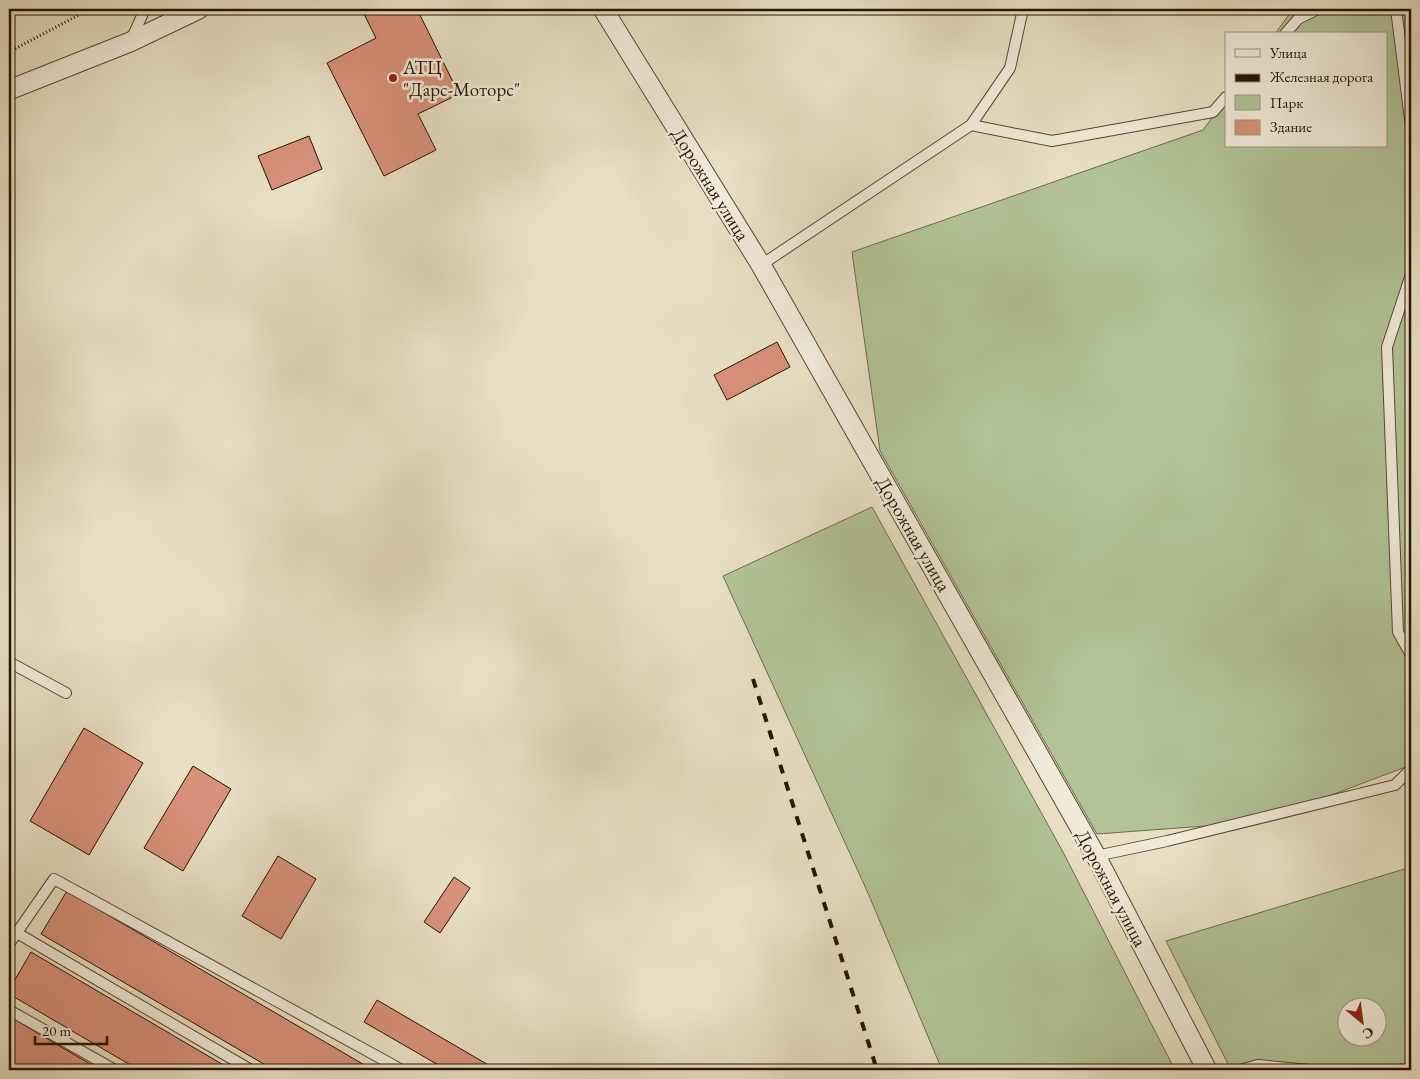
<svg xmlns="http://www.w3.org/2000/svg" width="1420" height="1079" font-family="'EB Garamond',serif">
  <rect width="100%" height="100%" fill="#e8e0c5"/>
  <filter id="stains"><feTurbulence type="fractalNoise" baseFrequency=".004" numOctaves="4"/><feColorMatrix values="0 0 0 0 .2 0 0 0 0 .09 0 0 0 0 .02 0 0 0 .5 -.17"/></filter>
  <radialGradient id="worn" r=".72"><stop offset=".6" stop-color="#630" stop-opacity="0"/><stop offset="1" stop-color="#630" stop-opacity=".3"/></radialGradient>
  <!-- green -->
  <g fill="#b2c398" stroke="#6e6a4d" fill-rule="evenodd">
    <polygon points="1293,9 1411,9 1411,765 1260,822 1097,834 880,451 852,252 1203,130 1226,99 1226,146 1386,146 1386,34 1275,34"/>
    <polygon points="872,507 1063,852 1175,1070 942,1070 868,893 723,576"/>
    <path d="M1411,867V1070H1231L1166,941ZM1348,1006H1378V1036H1348Z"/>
  </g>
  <!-- building -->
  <g fill="#d8917a" stroke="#291202">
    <polygon points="375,9 417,9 459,94 418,114 436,150 384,176 327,63 376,38 364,14"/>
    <polygon points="309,136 322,169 272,190 258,156"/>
    <polygon points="777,342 790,367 727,400 714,375"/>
    <polygon points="84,728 143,763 89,855 30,821"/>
    <polygon points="193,766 231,789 183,871 144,848"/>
    <polygon points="278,856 316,879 281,939 242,916"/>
    <polygon points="454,877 470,888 440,933 424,922"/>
    <polygon points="67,891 373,1070 274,1070 41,934"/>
    <polygon points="31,952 232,1070 139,1070 9,994 9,990"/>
    <polygon points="377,1000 497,1070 447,1070 364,1022"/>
    <polygon points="9,1016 100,1070 9,1070"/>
  </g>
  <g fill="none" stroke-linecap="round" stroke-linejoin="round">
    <!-- service casing -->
    <g stroke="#594633" stroke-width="12">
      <g id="service">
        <polyline points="1396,9 1411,127"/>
        <polyline points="1285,34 1298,19 1318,9"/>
        <polyline points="131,40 145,9"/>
        <polyline points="971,125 1052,141 1213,112 1226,97"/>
        <polyline points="761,265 971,125 1010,68 1023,9"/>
        <polyline points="1411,274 1387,347 1398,632 1411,655"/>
        <polyline points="9,662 66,693"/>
        <polyline points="1096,856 1167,841 1395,785 1411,769"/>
        <polyline points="17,933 251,1070"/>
        <polyline points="9,944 54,879 402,1070"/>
        <polyline points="9,1010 115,1070"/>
        <polyline points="1239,1070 1258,1065 1310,1070"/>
      </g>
    </g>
    <!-- minor casing -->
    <g stroke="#594633" stroke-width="21">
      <g id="minor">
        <polyline points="603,9 761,265 1096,856 1207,1070"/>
        <polyline points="9,90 130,42 199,9"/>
      </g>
    </g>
    <!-- path -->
    <polyline stroke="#291202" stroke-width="3" stroke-dasharray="1 2.5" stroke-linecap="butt" points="9,52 90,9"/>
    <!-- service -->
    <use href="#service" stroke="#f0ebd9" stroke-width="10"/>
    <!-- minor -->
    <use href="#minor" stroke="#f0ebd9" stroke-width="19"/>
    <!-- rail -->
    <polyline stroke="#291202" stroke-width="4" stroke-dasharray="9 9" stroke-linecap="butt" points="753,679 877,1070"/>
  </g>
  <!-- markers -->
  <circle fill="#8f2418" stroke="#f0ebd9" stroke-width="2" cx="393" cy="78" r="5"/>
  <g text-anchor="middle" stroke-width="5" stroke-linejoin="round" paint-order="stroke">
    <!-- poi labels -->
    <g font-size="19" fill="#291202" stroke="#f0ebd9" text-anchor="start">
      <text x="403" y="74">АТЦ<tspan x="403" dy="22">"Дарс-Моторс"</tspan></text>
    </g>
    <!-- street labels -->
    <g font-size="19" fill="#291202" stroke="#f0ebd9">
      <text transform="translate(711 184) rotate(58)" y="7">Дорожная улица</text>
      <text transform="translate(914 534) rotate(60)" y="7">Дорожная улица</text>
      <text transform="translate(1112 888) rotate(62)" y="7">Дорожная улица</text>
    </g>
  </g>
  <!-- margin -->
  <rect width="1420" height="1079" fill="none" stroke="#e8e0c5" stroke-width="30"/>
  <rect x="10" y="10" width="1400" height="1059" fill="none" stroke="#291202" stroke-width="2.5"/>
  <rect x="15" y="15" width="1390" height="1049" fill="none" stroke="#291202"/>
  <!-- legend -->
  <rect x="1225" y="32" width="162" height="115" fill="#f0ebd9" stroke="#a09483"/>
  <rect x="1235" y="49" width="25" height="8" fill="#f0ebd9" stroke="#a09483"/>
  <text x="1270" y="58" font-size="15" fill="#291202">Улица</text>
  <rect x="1235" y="74" width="25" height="8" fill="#291202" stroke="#a09483"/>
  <text x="1270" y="82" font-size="15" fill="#291202">Железная дорога</text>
  <rect x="1235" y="95" width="25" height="15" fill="#b2c398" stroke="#a09483"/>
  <text x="1270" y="108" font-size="15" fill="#291202">Парк</text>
  <rect x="1235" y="120" width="25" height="15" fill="#d8917a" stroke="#a09483"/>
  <text x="1270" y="132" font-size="15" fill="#291202">Здание</text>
  <!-- north arrow -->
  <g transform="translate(1362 1022) rotate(151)"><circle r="24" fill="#f0ebd9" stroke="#a09483"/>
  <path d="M0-4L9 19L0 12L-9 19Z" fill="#8f2418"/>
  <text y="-8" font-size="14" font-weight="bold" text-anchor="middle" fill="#291202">С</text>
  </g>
  <!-- scale -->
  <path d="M35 1036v8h72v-8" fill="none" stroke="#291202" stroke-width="2.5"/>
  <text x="42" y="1036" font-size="15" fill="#291202" stroke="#f0ebd9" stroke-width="4" paint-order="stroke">20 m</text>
  <rect width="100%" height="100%" filter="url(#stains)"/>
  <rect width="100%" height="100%" fill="url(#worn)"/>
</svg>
